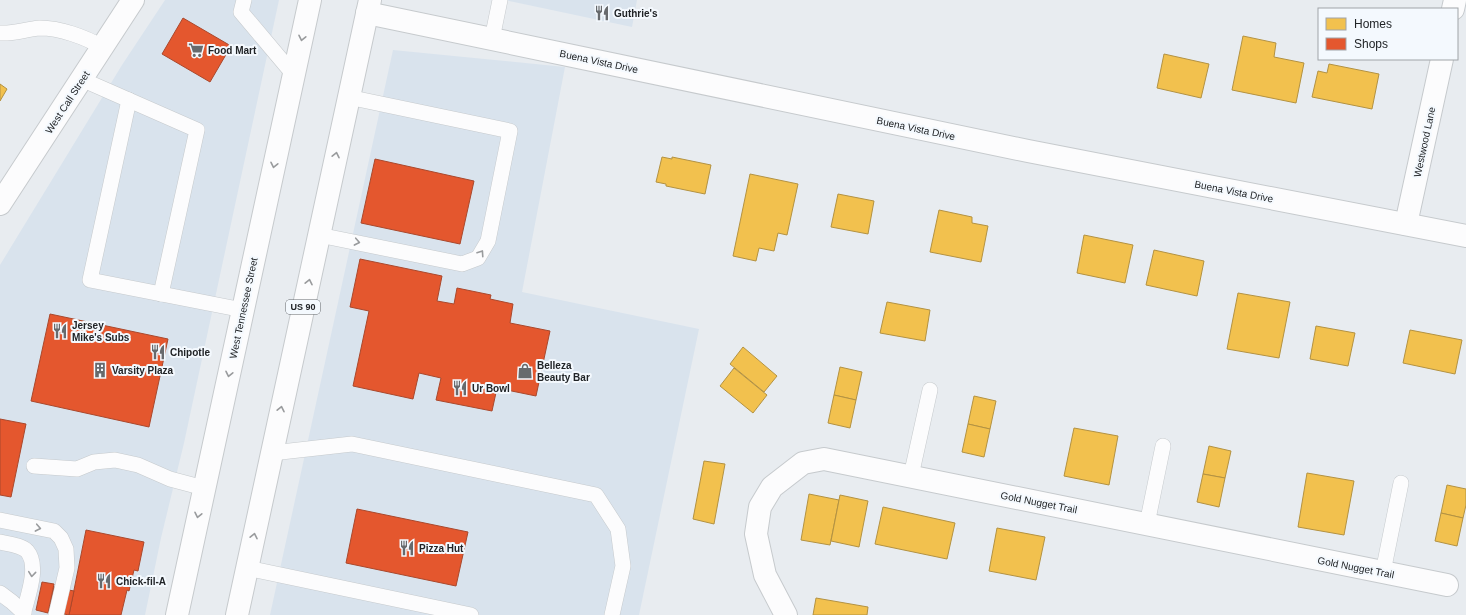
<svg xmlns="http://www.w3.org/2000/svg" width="1466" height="615" font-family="Arial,sans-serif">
  <rect width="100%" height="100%" fill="#e8ecf0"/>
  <!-- built -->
  <g fill="#d9e3ed">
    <polygon points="165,0 279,0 184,443 161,538 145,615 0,615 0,265 122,65"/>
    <polygon points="505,0 637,0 632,27"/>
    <polygon points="393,50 565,67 522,292 699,329 639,615 270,615"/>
  </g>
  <!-- homes -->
  <g fill="#f2c14e" stroke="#b39242">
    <polygon points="1243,36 1276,43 1274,57 1304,63 1296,103 1232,90"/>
    <polygon points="1164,54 1209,64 1201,98 1157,88"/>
    <polygon points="1329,64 1379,74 1372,109 1312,97 1318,71 1327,73"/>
    <polygon points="0,84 7,89 0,101"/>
    <polygon points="662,157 672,159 672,157 711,165 705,194 666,186 666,184 656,182"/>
    <polygon points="750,174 798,184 787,235 778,233 774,251 759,248 756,261 733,256"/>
    <polygon points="838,194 874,201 868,234 831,227"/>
    <polygon points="939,210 972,217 972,223 988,226 981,262 930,252"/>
    <polygon points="1084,235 1133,245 1125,283 1077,273"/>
    <polygon points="1154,250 1204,261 1197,296 1146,285"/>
    <polygon points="1238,293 1290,302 1279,358 1227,349"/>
    <polygon points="887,302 930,310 925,341 880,333"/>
    <polygon points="1316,326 1355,333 1348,366 1310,359"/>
    <polygon points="1410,330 1462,340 1455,374 1403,363"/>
    <polygon points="743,347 777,376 764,392 730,364"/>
    <polygon points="840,367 862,372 856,400 834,395"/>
    <polygon points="734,368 767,395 753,413 720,386"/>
    <polygon points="834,395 856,400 850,428 828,423"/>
    <polygon points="974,396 996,401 990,429 968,424"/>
    <polygon points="968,424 990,429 984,457 962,452"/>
    <polygon points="1074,428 1118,436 1109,485 1064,476"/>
    <polygon points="1209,446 1231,451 1225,478 1203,474"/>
    <polygon points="704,461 725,464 714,524 693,519"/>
    <polygon points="1307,473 1354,481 1344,535 1298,527"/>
    <polygon points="1203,474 1225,478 1219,507 1197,502"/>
    <polygon points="1447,485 1466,489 1466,505 1463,518 1441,513"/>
    <polygon points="809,494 839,500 830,545 801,540"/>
    <polygon points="840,495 868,501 859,547 831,541"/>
    <polygon points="883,507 955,523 947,559 875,544"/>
    <polygon points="1441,513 1463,518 1457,546 1435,541"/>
    <polygon points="997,528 1045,537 1036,580 989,571"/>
    <polygon points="816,598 868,607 867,615 813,615"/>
  </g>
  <!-- shops -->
  <g fill="#e4572e" stroke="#aa482c">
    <polygon points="183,18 231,46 210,82 162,54"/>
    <polygon points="375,159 474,181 460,244 361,223"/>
    <polygon points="360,259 442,276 437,301 454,304 457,288 491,295 490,299 513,304 510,323 550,331 536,396 497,388 492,411 436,400 441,378 419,373 413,399 353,386 369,311 350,307"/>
    <polygon points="50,314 168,339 149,427 31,401"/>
    <polygon points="0,419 26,424 11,497 0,495"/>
    <polygon points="357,509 468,532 456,586 346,563"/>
    <polygon points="86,530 144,542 138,571 134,570 129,591 127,590 121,615 69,615"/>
    <polygon points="42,582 54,584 48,613 36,610"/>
    <polygon points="54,587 74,591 69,615 49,611"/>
  </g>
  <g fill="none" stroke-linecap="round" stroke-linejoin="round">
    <!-- service casing -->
    <g stroke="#c6cacd" stroke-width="16">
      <g id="service">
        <polyline points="244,0 241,12 294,75"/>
        <path d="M0,33C14,34 26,29 40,28C60,28 85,37 102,47"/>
        <polyline points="492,39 500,0"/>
        <polyline points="81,79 197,130 161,294"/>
        <polyline points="129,100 90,280 243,310"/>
        <polyline points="319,235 462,264 478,258 488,241 510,131 348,97"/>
        <polyline points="272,453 352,444 596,495 618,529 623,566 612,615"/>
        <polyline points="34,466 77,469 94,462 115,460 138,465 170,479 204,488"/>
        <polyline points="911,476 930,390"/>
        <polyline points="0,520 54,531 61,538 66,549 67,568 56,615"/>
        <polyline points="1147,524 1163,446"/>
        <path d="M0,542C8,544 21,545 27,551C40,566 27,598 23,615"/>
        <polyline points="247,568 471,615"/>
        <polyline points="1383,572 1401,483"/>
        <polyline points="0,593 12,602 24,613"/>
      </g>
    </g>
    <!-- minor casing -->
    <g stroke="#c6cacd" stroke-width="24">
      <g id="minor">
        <polyline points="1453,9 1455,0"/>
        <polyline points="367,13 1028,151 1466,236"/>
        <polyline points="1406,224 1442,59"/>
        <polyline points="786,615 765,575 756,534 760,507 772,487 803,463 824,459 1447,585"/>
      </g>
    </g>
    <!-- tertiary casing -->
    <g stroke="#c6cacd" stroke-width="24">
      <polyline id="tertiary" points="0,204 133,0"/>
    </g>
    <!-- primary casing -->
    <g stroke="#c6cacd" stroke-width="24">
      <g id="primary">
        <polyline points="177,615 310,0"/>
        <polyline points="237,615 370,0"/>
      </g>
    </g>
    <!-- service -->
    <use href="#service" stroke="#fcfcfd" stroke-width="15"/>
    <!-- minor -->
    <use href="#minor" stroke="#fcfcfd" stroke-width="22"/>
    <!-- tertiary -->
    <use href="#tertiary" stroke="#fcfcfd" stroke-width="22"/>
    <!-- primary -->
    <use href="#primary" stroke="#fcfcfd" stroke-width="22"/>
  </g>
  <!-- one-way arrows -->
  <defs><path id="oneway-chevron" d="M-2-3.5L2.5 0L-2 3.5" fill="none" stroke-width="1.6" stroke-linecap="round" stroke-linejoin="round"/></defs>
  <g stroke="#999b9d">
    <use href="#oneway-chevron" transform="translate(302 38) rotate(102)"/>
    <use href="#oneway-chevron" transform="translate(336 155) rotate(-78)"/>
    <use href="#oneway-chevron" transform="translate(274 165) rotate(102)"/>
    <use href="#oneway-chevron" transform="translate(357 242) rotate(11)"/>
    <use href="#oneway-chevron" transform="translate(481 253) rotate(-56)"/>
    <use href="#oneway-chevron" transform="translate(309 282) rotate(-78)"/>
    <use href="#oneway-chevron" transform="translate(229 374) rotate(102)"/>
    <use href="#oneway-chevron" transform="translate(281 409) rotate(-78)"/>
    <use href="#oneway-chevron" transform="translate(198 515) rotate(102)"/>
    <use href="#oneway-chevron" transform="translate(38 528) rotate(11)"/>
    <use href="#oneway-chevron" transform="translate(254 536) rotate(-78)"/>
    <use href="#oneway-chevron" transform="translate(32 574) rotate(96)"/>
  </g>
  <!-- icons -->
  <defs>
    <g id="restaurant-bare" transform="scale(1.2)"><path d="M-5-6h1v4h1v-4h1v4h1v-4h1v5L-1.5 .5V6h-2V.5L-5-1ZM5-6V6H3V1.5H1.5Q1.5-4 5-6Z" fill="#676a6d" stroke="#f4f9fe" stroke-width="2.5" paint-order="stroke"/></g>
    <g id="supermarket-bare" transform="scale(1.2)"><path d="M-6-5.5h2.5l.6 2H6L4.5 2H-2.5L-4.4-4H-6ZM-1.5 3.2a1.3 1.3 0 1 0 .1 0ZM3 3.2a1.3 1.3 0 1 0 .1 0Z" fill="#676a6d" stroke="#f4f9fe" stroke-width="2.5" paint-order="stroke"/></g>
    <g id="building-bare" transform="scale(1.2)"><path d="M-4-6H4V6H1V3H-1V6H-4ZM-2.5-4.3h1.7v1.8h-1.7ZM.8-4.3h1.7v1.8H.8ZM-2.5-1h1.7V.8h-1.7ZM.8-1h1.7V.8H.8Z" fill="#676a6d" stroke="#f4f9fe" stroke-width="2.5" paint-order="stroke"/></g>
    <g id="shop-bare" transform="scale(1.2)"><path d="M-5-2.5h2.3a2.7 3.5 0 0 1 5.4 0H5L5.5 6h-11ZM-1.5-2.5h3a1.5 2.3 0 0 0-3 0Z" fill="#676a6d" stroke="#f4f9fe" stroke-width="2.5" paint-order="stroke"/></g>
  </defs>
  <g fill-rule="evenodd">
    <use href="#restaurant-bare" x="602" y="13"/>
    <use href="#supermarket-bare" x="196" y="50"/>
    <use href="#restaurant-bare" x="60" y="331"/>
    <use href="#restaurant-bare" x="158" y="352"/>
    <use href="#building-bare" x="100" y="370"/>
    <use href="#shop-bare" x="525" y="371"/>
    <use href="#restaurant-bare" x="460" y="388"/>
    <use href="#restaurant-bare" x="407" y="548"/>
    <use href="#restaurant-bare" x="104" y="581"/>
  </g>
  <g text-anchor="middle" stroke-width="4" stroke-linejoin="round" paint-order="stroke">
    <!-- shield labels -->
    <rect fill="#f4f9fe" stroke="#606468" stroke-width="1" x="286" y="300" width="34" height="14" rx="3"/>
    <g font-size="9" font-weight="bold" fill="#212427">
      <text x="303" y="310">US 90</text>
    </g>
    <!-- poi labels -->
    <g font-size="10" font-weight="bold" fill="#212427" stroke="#f4f9fe" text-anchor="start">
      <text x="614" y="17">Guthrie's</text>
      <text x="208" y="54">Food Mart</text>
      <text x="72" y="329">Jersey<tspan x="72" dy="12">Mike's Subs</tspan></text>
      <text x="170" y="356">Chipotle</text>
      <text x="537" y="369">Belleza<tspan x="537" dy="12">Beauty Bar</tspan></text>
      <text x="112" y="374">Varsity Plaza</text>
      <text x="472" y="392">Ur Bowl</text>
      <text x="419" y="552">Pizza Hut</text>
      <text x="116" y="585">Chick-fil-A</text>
    </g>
    <!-- street labels -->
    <g font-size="10" fill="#212427" stroke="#f4f9fe">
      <text transform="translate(599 61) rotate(12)" y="4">Buena Vista Drive</text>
      <text transform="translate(67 102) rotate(-57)" y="4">West Call Street</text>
      <text transform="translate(916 128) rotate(12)" y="4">Buena Vista Drive</text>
      <text transform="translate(1424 142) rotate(-78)" y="4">Westwood Lane</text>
      <text transform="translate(1234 191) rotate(11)" y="4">Buena Vista Drive</text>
      <text transform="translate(243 308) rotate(-78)" y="4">West Tennessee Street</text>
      <text transform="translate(1039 502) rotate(11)" y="4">Gold Nugget Trail</text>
      <text transform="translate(1356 567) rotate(11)" y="4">Gold Nugget Trail</text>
    </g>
  </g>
  <!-- legend -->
  <rect x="1318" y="8" width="140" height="52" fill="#f4f9fe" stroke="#a0a4a8"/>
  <rect x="1326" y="18" width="20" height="12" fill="#f2c14e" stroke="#a0a4a8"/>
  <text x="1354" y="28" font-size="12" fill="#212427">Homes</text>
  <rect x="1326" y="38" width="20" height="12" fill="#e4572e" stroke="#a0a4a8"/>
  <text x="1354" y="48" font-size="12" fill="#212427">Shops</text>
</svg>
